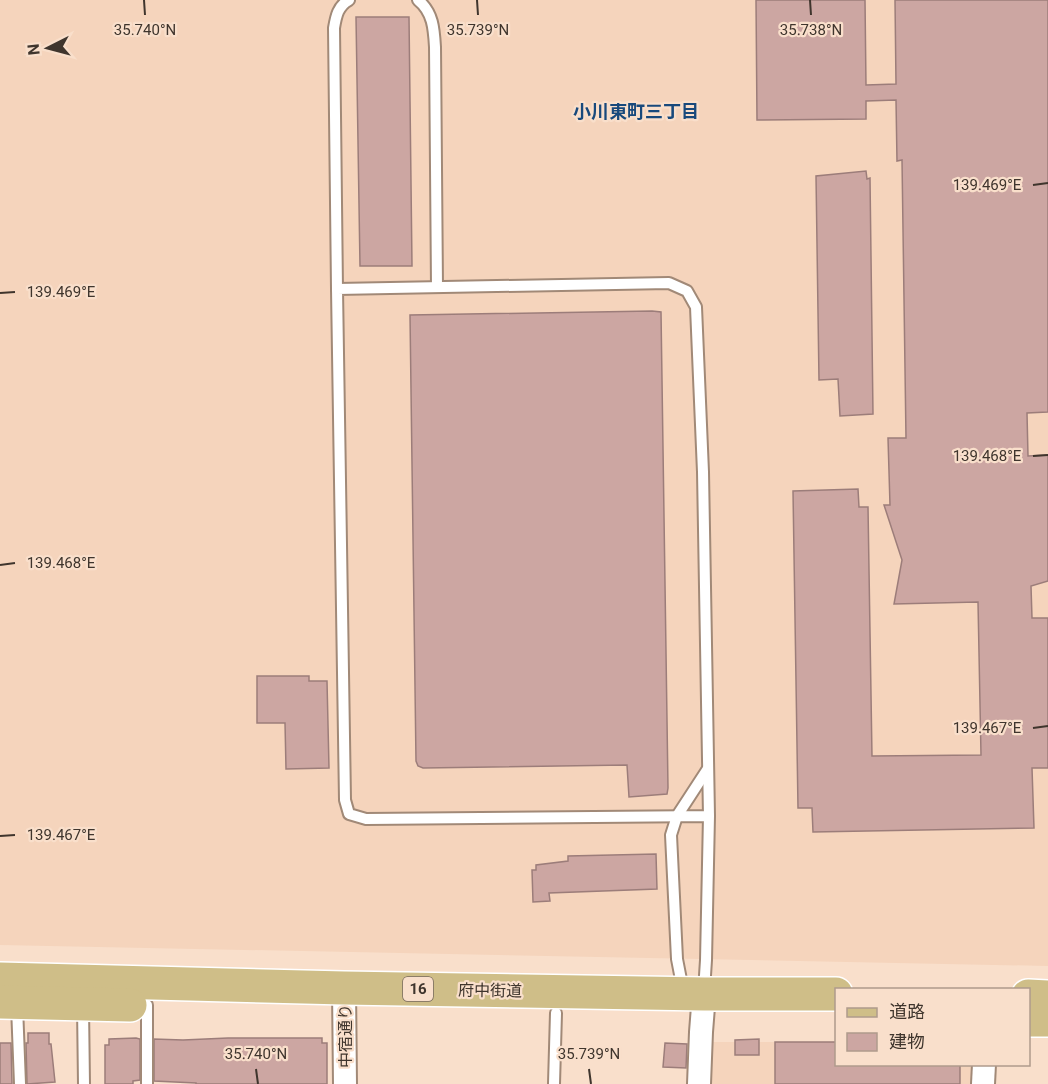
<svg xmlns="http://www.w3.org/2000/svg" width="1048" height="1084" font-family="Roboto,'Noto Sans JP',sans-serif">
  <rect width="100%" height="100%" fill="#f9dfcb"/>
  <!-- built -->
  <g fill="#f5d4bc">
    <polygon points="0,0 1048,0 1048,966 0,945"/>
    <polygon points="709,1042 836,1042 836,1064 976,1065 975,1084 707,1084"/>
  </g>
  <!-- building -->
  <g fill="#cca6a2" stroke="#9c7d7a" stroke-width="1.5">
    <polygon points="756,0 865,0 866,85 896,84 895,0 1048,0 1048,412 1027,413 1028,456 1048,455 1048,581 1031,586 1032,618 1048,618 1048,768 1032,768 1034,828 813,832 812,808 798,808 793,491 858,489 859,507 868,507 872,756 981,755 978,602 894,604 902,560 884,505 890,505 888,438 906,438 902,160 897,161 896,100 866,101 866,119 757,120"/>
    <polygon points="356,17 409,17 412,266 360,266"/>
    <polygon points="866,171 867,179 870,178 873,414 840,416 838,379 819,380 816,176"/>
    <polygon points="652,311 661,312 668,788 667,794 629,797 627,765 423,768 418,766 416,761 410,315"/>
    <polygon points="257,676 309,676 309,681 327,681 329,768 286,769 285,723 257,723"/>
    <polygon points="656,854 657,889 549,893 550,901 533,902 532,870 536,870 536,865 568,861 568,856"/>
    <polygon points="28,1033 49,1033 49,1044 51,1044 55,1082 27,1084 26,1043 28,1043"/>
    <polygon points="136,1038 140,1039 140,1080 133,1081 133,1084 105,1084 105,1045 109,1045 109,1039"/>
    <polygon points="228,1038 322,1038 322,1043 327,1043 327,1084 196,1084 196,1083 154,1081 154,1039 183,1040"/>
    <polygon points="759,1039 759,1055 735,1055 735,1040"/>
    <polygon points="775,1042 837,1042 837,1065 960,1065 960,1084 775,1084"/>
    <polygon points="0,1043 11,1043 12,1084 0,1084"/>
    <polygon points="665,1043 687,1044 686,1068 663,1067"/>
  </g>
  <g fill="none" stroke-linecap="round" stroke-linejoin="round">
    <!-- lane casing -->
    <g stroke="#a18977" stroke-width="14">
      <g id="lane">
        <path d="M418,0C433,12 434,29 435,47L437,287"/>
        <path d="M337,289L334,28C336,16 338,6 349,0"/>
        <polyline points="683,990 677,959 671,835 677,816 707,770"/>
        <polyline points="704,991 706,960 709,816 703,472 696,307 687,291 669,283 337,289 345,800 349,814 366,819 709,816"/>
        <polyline points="147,1005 147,1084"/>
        <polyline points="17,1006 20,1084"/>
        <polyline points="83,1007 84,1084"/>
        <polyline points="554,1084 556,1013"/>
      </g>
    </g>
    <!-- street casing -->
    <g stroke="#a18977" stroke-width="26">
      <g id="street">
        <polyline points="344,988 345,1084"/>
        <polyline points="699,1084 701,1032 704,994"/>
        <polyline points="983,1084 984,1064"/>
      </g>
    </g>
    <!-- primary casing -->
    <g stroke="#fff" stroke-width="36">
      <g id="primary">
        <polyline points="0,979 344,988 704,994 836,994"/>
        <polyline points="1028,996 1048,997"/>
        <polyline points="0,1002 130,1005"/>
        <polyline points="1028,1020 1048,1020"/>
      </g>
    </g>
    <!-- lane -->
    <use href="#lane" stroke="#fff" stroke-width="10"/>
    <!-- street -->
    <use href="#street" stroke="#fff" stroke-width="22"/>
    <!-- primary -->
    <use href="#primary" stroke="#cfbe88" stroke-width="33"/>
  </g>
  <!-- ticks -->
  <path fill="none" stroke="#3f352d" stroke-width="2" d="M144,0L145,15M477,0L478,15M810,0L811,15M1033,185L1048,183M0,293L15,292M1033,456L1048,455M0,565L15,563M1033,728L1048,726M0,836L15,835M256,1069L258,1084M589,1069L591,1084"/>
  <g text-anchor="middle" stroke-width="4.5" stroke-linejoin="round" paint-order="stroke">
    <!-- shield labels -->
    <rect fill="#f9dfcb" stroke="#77685c" stroke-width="1.5" x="403" y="977" width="30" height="24" rx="4.5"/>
    <g font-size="15" font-weight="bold" fill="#3f352d">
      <text x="418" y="994">16</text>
    </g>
    <!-- street labels -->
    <g font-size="16" fill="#3f352d" stroke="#f9dfcb">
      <text transform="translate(490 990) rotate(1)" y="6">府中街道</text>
      <text transform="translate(345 1036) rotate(-90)" y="6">中宿通り</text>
    </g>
    <!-- neighbourhood labels -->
    <g font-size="18" font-weight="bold" fill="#18497c" stroke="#f9dfcb">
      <text x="636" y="118">小川東町三丁目</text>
    </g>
  </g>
  <g font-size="15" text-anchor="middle" fill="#3f352d" stroke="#f9dfcb" stroke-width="4.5" stroke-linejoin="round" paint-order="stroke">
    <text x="145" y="35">35.740°N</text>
    <text x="478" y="35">35.739°N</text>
    <text x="811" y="35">35.738°N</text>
    <text x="987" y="190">139.469°E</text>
    <text x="61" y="297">139.469°E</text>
    <text x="987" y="461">139.468°E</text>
    <text x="61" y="568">139.468°E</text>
    <text x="987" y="733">139.467°E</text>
    <text x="61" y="840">139.467°E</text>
    <text x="256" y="1059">35.740°N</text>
    <text x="589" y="1059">35.739°N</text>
  </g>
  <!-- legend -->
  <rect x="835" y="988" width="195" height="78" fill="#f9dfcb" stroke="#af9b8c" stroke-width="1.5"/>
  <rect x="847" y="1008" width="30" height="9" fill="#cfbe88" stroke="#af9b8c" stroke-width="1.5"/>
  <text x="889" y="1018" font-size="18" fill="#3f352d">道路</text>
  <rect x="847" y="1033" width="30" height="18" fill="#cca6a2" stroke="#af9b8c" stroke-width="1.5"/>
  <text x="889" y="1048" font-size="18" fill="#3f352d">建物</text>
  <!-- north arrow -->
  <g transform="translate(48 48) rotate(264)" stroke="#f9dfcb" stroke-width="4.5" paint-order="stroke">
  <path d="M0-4.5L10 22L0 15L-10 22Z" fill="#3f352d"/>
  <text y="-9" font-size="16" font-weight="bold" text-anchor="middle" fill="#3f352d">N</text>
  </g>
</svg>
